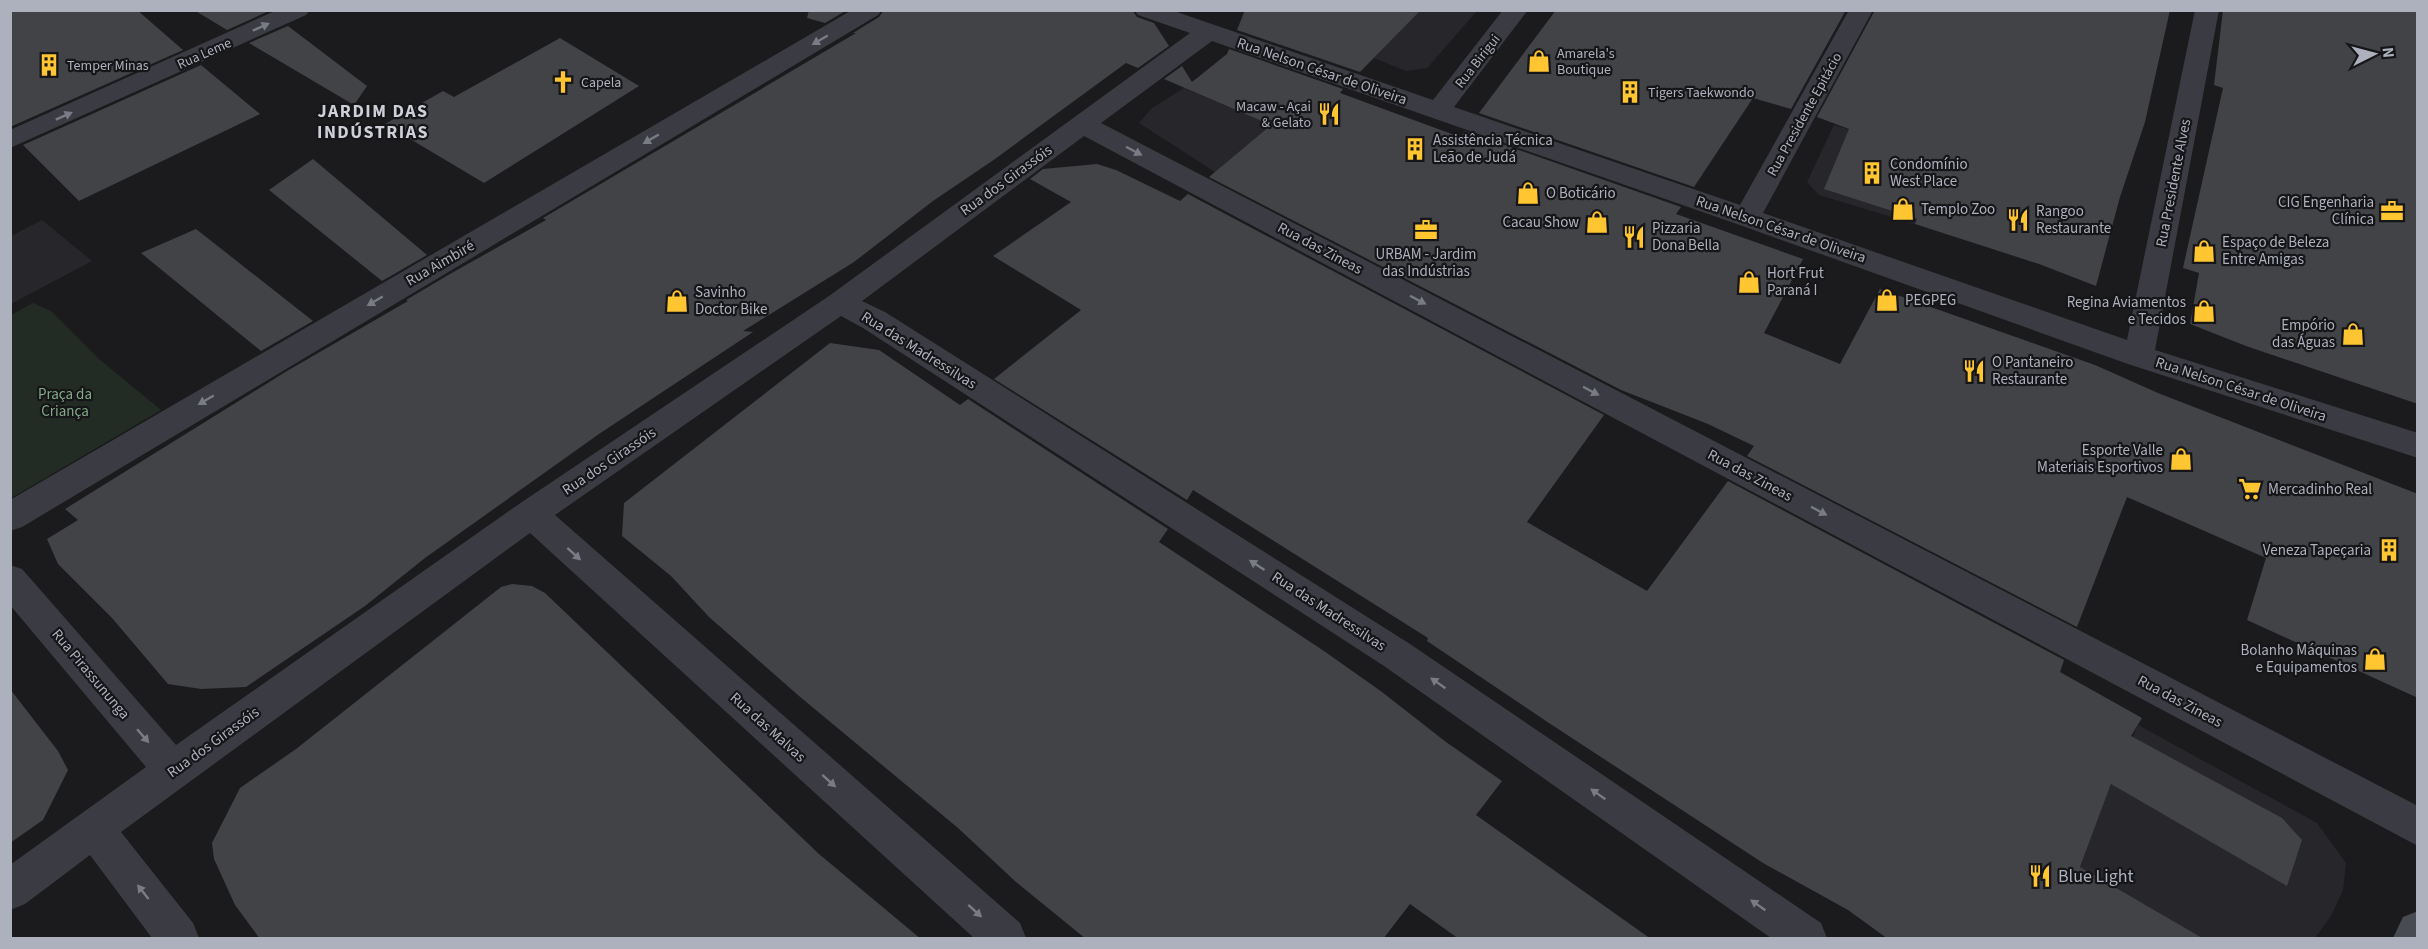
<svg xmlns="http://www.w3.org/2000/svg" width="2428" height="949" font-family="'Source Sans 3',sans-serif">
  <rect width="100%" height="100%" fill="#1b1b1d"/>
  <!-- built -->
  <g fill="#27262a">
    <polygon points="1421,10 1477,11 1427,68 1406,71 1374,58"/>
    <polygon points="1184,88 1271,125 1215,172 1139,123 1152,108"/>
    <polygon points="1834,125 1940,157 1915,224 1819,195 1807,182"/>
    <polygon points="42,220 92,261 11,304 11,236"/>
    <polygon points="2138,725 2317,823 2346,863 2343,890 2331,916 2315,938 2198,938 2080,867 2108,792"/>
  </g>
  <!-- green -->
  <polygon fill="#222c24" points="33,303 51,311 99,359 161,410 11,498 11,315"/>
  <!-- building -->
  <g fill="#424347">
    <polygon points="10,10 137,10 183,50 10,127"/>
    <polygon points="194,10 268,10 269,11 227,30"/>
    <polygon points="809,10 847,10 825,23 807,18"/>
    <polygon points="884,10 1132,10 1137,17 1154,23 1169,46 1138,68 1126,63 995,159 933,201 854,262 743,331 753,332 599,434 425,558 365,606 246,687 201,689 168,684 112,618 58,564 47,539 78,520 65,509 287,371 408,301 406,300 450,274 546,220 543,218 856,33 853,33 879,17"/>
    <polygon points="1245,10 1421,10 1360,72 1237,30"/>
    <polygon points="1556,10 1846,10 1791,109 1753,98 1694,187 1479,113"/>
    <polygon points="1875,10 2170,10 2145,122 2120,197 2096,286 2039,264 1915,224 1917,219 1824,189 1849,129 1817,117"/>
    <polygon points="2223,10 2418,10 2418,404 2246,346 2190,324 2199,273 2183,268 2223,88 2214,85"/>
    <polygon points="288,26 367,86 354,105 249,43"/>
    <polygon points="560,38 639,86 484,183 385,124 443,91 454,97"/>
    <polygon points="1229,49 1343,89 1340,93 1460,137 1465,131 1681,207 1676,214 1803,259 1764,333 1840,364 1880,289 2095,365 2158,393 2418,494 2418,698 2247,620 2266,558 2127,497 2077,627 1747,456 1754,446 1708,424 1621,390 1209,177 1271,125 1164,79 1182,66 1192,82 1227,54"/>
    <polygon points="201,65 260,114 79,201 23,145"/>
    <polygon points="313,159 427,255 382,281 269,190"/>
    <polygon points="1097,164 1116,170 1180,201 1188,194 1604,415 1527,522 1647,591 1728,481 2064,660 2060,672 2142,718 2131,736 2282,818 2302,840 2287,886 2111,784 2080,867 2204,939 1888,939 1848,910 1763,863 1552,725 1427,641 1428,638 1193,490 1187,500 994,379 1081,310 993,256 1071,202 1030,179 1043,169"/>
    <polygon points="196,229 313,321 261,351 141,253"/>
    <polygon points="830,343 879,350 960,405 968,399 1168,529 1159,542 1324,651 1382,692 1446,742 1502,781 1476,815 1651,939 1459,939 1410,904 1383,939 1086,939 1016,882 958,828 799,696 709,617 671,576 622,536 624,503"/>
    <polygon points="512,584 532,586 545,593 819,854 921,939 260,939 235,905 214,859 212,843 240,788 296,749 501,587"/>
    <polygon points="10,689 58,751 68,770 43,820 10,843"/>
  </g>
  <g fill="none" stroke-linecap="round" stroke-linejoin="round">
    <!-- minor -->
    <g fill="#3b3c43" fill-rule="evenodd">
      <polygon points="277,10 310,10 306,15 10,148 10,130"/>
      <polygon points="852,10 882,10 878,15 22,527 10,531 10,500"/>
      <polygon points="1134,10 1171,10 1433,100 1503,10 1528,10 1454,107 1740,205 1849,10 1873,10 1763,213 2127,340 2195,10 2219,10 2155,350 2418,433 2418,458 2128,364 1737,224 1212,41 1101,123 2418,806 2418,846 1084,136 862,301 885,312 1410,644 1821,923 1827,938 1771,938 1384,666 863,328 841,316 555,515 1020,923 1026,938 974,938 530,533 121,832 193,923 199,938 152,938 90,855 25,904 10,910 10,865 146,767 10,605 10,565 22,569 176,745 519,504 829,296 1190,33 1138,15"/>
    </g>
    <!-- secondary -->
    <polygon fill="#494b53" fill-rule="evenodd" points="2418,911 2418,938 2393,938 2403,917"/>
  </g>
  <!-- one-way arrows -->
  <defs><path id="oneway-solid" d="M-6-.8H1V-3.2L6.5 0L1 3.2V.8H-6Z" transform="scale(1.5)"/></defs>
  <g fill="#797c86">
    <use href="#oneway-solid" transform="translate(261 27) rotate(-24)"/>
    <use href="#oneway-solid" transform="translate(820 40) rotate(150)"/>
    <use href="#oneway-solid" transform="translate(64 116) rotate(-24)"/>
    <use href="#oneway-solid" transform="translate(651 139) rotate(150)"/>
    <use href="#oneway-solid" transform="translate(1134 151) rotate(28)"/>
    <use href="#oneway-solid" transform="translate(1418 300) rotate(28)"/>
    <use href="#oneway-solid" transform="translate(375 301) rotate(150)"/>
    <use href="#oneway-solid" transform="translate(1591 391) rotate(28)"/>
    <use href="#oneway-solid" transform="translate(206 400) rotate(150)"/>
    <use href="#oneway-solid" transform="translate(1819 511) rotate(28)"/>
    <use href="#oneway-solid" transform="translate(574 554) rotate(42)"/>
    <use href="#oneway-solid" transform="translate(1257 565) rotate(-147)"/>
    <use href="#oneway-solid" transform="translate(1438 683) rotate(-145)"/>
    <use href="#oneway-solid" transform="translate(143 736) rotate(49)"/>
    <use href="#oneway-solid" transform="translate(829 781) rotate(42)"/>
    <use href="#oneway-solid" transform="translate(1598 794) rotate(-145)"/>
    <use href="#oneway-solid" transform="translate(143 892) rotate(-128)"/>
    <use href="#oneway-solid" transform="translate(1758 905) rotate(-145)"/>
    <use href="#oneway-solid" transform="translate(975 911) rotate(42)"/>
  </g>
  <!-- icons -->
  <defs>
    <g id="shop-bare" transform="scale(1.8)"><path d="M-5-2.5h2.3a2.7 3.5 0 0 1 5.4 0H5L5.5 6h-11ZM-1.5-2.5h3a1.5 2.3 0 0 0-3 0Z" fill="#ffc631" stroke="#161518" stroke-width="2.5" paint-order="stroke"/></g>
    <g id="building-bare" transform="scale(1.8)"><path d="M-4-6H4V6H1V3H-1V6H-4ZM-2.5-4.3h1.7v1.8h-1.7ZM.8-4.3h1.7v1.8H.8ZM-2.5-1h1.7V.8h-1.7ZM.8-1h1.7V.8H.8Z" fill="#ffc631" stroke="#161518" stroke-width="2.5" paint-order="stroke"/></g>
    <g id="church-bare" transform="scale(1.8)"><path d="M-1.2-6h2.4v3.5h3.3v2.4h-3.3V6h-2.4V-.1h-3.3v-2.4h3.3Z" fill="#ffc631" stroke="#161518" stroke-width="2.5" paint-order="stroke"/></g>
    <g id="restaurant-bare" transform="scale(1.8)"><path d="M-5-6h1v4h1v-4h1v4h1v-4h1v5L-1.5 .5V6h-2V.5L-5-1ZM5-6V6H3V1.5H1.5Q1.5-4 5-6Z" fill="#ffc631" stroke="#161518" stroke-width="2.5" paint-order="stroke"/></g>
    <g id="office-bare" transform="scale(1.8)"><path d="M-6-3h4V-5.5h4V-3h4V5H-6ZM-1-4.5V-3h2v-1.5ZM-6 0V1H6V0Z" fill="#ffc631" stroke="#161518" stroke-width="2.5" paint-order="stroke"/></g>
    <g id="supermarket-bare" transform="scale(1.8)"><path d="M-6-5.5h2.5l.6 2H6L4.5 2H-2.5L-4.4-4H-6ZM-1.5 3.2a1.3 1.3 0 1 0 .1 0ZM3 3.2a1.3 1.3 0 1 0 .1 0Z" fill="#ffc631" stroke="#161518" stroke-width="2.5" paint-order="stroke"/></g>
  </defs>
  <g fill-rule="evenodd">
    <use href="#shop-bare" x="1539" y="61"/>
    <use href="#building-bare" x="49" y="65"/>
    <use href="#church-bare" x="563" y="82"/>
    <use href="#building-bare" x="1630" y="92"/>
    <use href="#restaurant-bare" x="1329" y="114"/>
    <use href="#building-bare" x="1415" y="149"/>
    <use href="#building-bare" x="1872" y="173"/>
    <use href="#shop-bare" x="1528" y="193"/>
    <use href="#shop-bare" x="1903" y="209"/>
    <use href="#office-bare" x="2392" y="211"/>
    <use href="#restaurant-bare" x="2018" y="220"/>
    <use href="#shop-bare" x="1597" y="222"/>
    <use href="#office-bare" x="1426" y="230"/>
    <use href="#restaurant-bare" x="1634" y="237"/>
    <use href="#shop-bare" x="2204" y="251"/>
    <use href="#shop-bare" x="1749" y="282"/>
    <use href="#shop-bare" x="1887" y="300"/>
    <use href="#shop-bare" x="677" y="301"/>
    <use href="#shop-bare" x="2204" y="311"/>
    <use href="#shop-bare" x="2353" y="334"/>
    <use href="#restaurant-bare" x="1974" y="371"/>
    <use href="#shop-bare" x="2181" y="459"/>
    <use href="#supermarket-bare" x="2250" y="489"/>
    <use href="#building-bare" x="2389" y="550"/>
    <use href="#shop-bare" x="2375" y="659"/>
    <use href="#restaurant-bare" x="2040" y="876"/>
  </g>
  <g text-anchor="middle" stroke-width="4.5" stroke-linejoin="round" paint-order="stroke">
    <!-- far-street labels -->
    <g font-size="14" fill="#acb1bd" stroke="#161518">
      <text transform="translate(204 53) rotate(-24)" y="5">Rua Leme</text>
      <text transform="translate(1477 61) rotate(-52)" y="5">Rua Birigui</text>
      <text transform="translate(1804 114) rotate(-61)" y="5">Rua Presidente Epitácio</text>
    </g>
    <!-- far-poi labels -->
    <g font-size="14" fill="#acb1bd" stroke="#161518" text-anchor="start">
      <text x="1557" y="58">Amarela's<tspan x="1557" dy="16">Boutique</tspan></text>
      <text x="67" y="70">Temper Minas</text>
      <text x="581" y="87">Capela</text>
      <text x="1648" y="97">Tigers Taekwondo</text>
      <text x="1311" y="111" text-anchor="end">Macaw - Açai<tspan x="1311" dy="16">&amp; Gelato</tspan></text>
    </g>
    <!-- street labels -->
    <g font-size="15" fill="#acb1bd" stroke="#161518">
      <text transform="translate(1322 71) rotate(19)" y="5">Rua Nelson César de Oliveira</text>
      <text transform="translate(1006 180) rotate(-36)" y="5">Rua dos Girassóis</text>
      <text transform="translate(2173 183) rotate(-79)" y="5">Rua Presidente Alves</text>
      <text transform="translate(1781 229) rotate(19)" y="5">Rua Nelson César de Oliveira</text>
      <text transform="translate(1320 248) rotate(28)" y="5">Rua das Zineas</text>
      <text transform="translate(440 263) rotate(-30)" y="5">Rua Aimbiré</text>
      <text transform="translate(919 350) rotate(32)" y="5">Rua das Madressilvas</text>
      <text transform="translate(2241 389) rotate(18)" y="5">Rua Nelson César de Oliveira</text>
      <text transform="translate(609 461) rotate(-34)" y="5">Rua dos Girassóis</text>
      <text transform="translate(1750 475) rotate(28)" y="5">Rua das Zineas</text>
      <text transform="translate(1329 611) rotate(33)" y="5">Rua das Madressilvas</text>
      <text transform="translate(91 674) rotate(50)" y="5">Rua Pirassununga</text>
      <text transform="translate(2180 701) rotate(28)" y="5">Rua das Zineas</text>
      <text transform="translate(768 727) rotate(42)" y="5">Rua das Malvas</text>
      <text transform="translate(213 742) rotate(-36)" y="5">Rua dos Girassóis</text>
    </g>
    <!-- poi labels -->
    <g font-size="15" fill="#acb1bd" stroke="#161518" text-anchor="start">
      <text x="1433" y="145">Assistência Técnica<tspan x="1433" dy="17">Leão de Judá</tspan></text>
      <text x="1890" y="169">Condomínio<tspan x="1890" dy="17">West Place</tspan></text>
      <text x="1546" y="198">O Boticário</text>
      <text x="2374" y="207" text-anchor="end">CIG Engenharia<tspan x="2374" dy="17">Clínica</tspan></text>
      <text x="1921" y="214">Templo Zoo</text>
      <text x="2036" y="216">Rangoo<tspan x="2036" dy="17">Restaurante</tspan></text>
      <text x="1579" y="227" text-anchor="end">Cacau Show</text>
      <text x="1652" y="233">Pizzaria<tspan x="1652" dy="17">Dona Bella</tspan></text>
      <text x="2222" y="247">Espaço de Beleza<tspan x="2222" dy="17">Entre Amigas</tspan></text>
      <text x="1426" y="259" text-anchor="middle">URBAM - Jardim<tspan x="1426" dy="17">das Indústrias</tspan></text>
      <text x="1767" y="278">Hort Frut<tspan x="1767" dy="17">Paraná I</tspan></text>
      <text x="695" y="297">Savinho<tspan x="695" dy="17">Doctor Bike</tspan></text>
      <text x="1905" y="305">PEGPEG</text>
      <text x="2186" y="307" text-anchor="end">Regina Aviamentos<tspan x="2186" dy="17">e Tecidos</tspan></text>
      <text x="2335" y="330" text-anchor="end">Empório<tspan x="2335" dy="17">das Águas</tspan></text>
      <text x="1992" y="367">O Pantaneiro<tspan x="1992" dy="17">Restaurante</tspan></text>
      <text x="2163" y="455" text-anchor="end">Esporte Valle<tspan x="2163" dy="17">Materiais Esportivos</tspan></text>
      <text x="2268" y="494">Mercadinho Real</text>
      <text x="2371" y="555" text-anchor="end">Veneza Tapeçaria</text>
      <text x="2357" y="655" text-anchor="end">Bolanho Máquinas<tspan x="2357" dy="17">e Equipamentos</tspan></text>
    </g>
    <!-- park labels -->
    <g font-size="15" fill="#82aa87" stroke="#161518">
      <text x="65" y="399">Praça da<tspan x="65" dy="17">Criança</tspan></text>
    </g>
    <!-- far-district labels -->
    <g font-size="18" font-weight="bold" letter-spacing="1.5" fill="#ced0d9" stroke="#161518">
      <text x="373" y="117">JARDIM DAS<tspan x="373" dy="21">INDÚSTRIAS</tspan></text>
    </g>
    <!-- near-poi labels -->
    <g font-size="18" fill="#acb1bd" stroke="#161518" text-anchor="start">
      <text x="2058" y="882">Blue Light</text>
    </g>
  </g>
  <!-- border -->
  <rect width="2428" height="949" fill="none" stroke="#acb1bd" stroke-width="24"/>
  <!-- north arrow -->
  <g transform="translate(2374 54) rotate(84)" stroke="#161518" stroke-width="4.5" paint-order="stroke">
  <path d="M0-4.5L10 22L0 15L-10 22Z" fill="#acb1bd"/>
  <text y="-9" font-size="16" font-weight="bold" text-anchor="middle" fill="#acb1bd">N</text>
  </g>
</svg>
